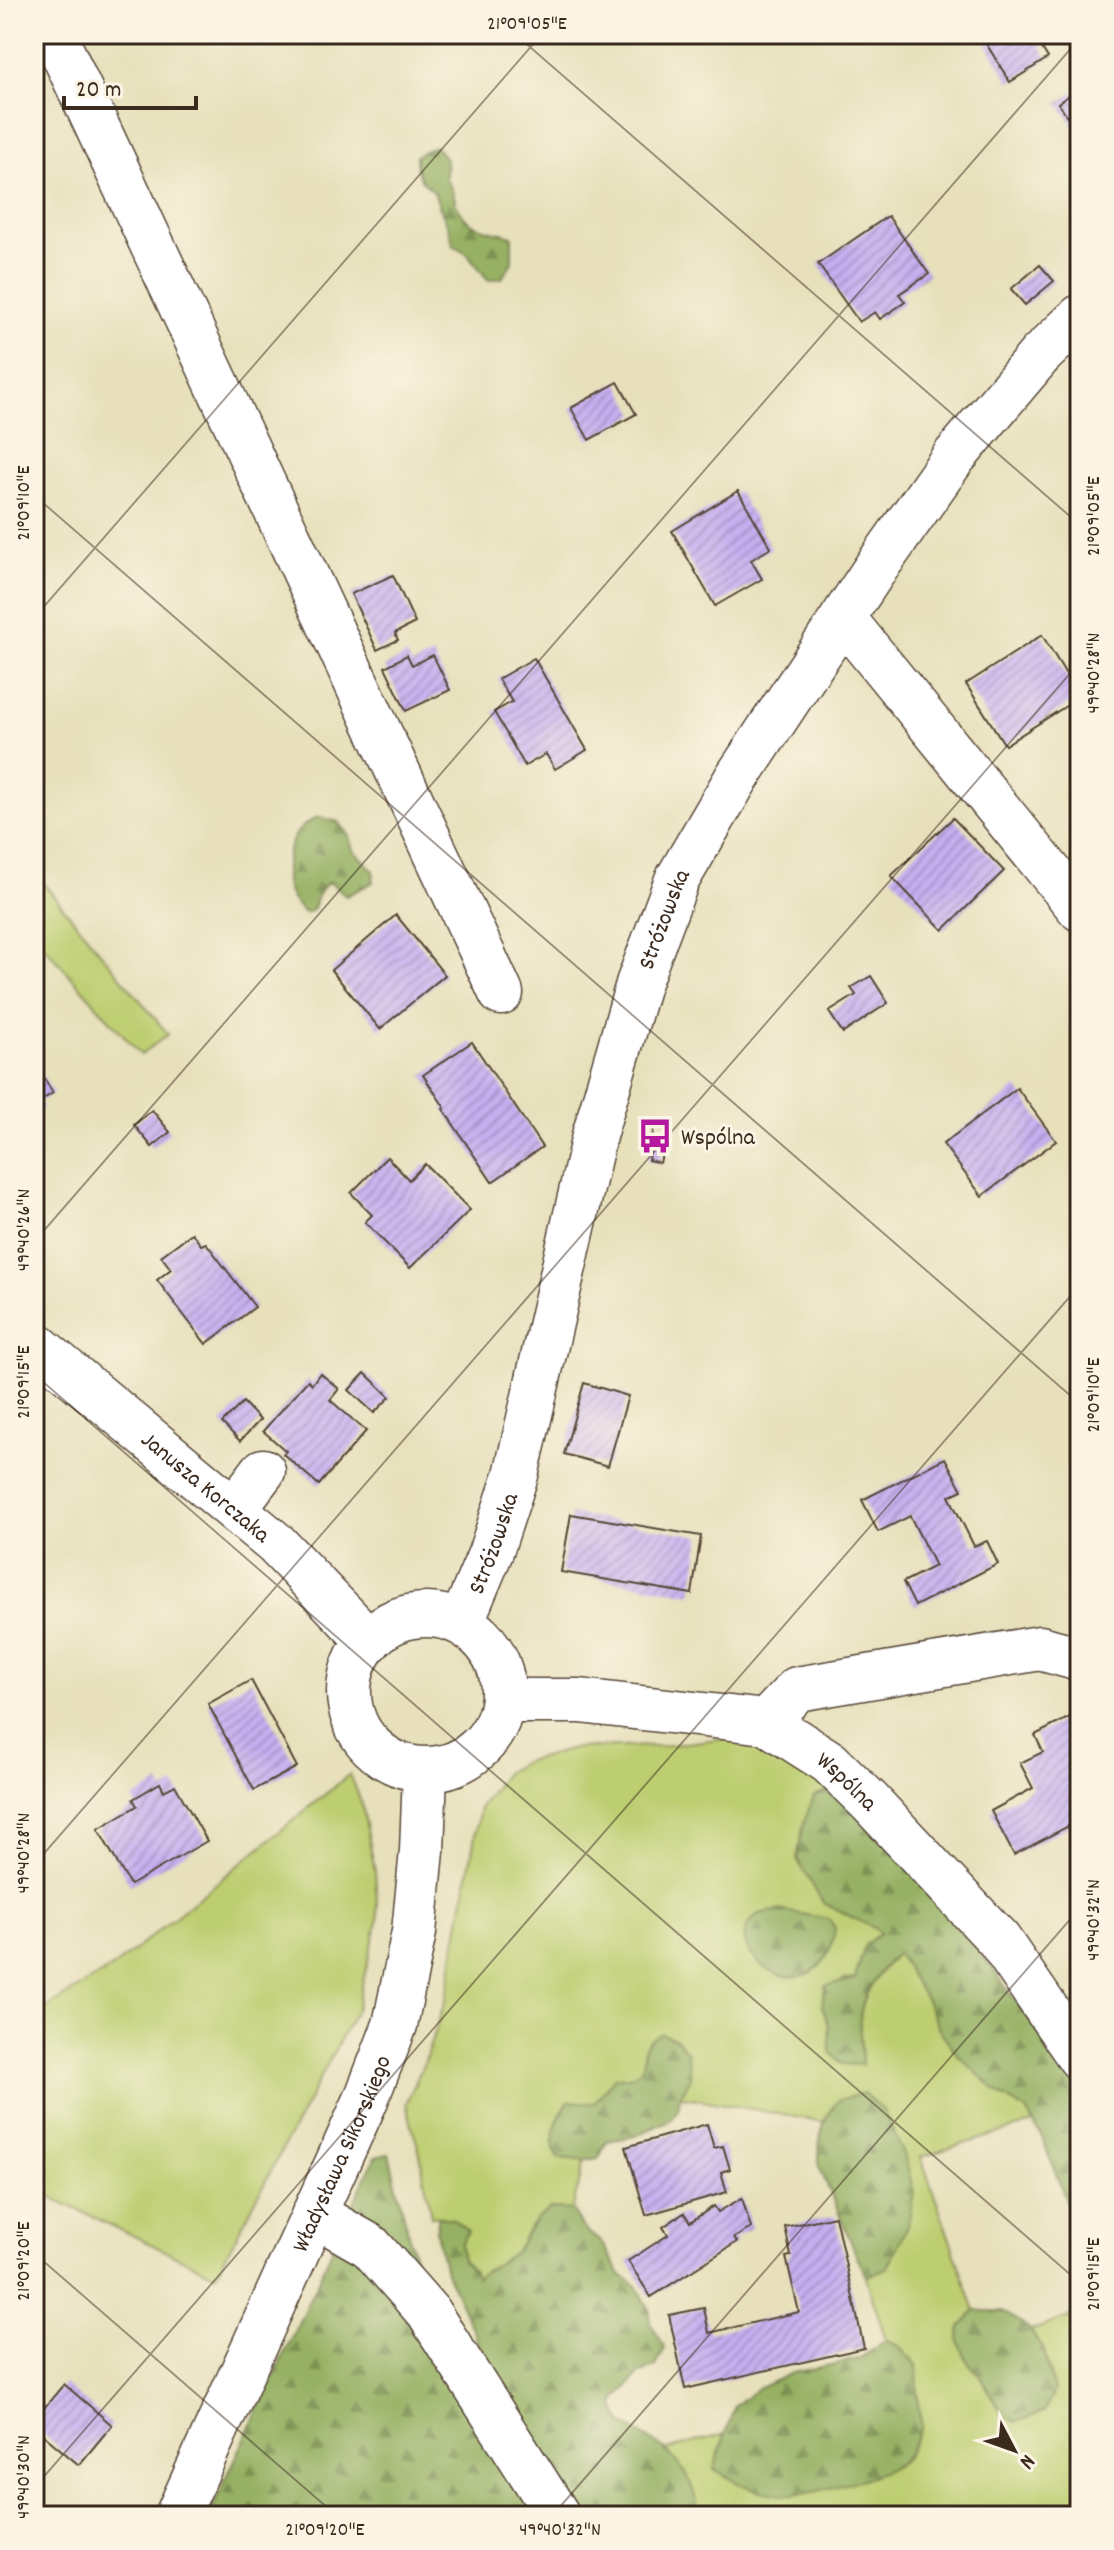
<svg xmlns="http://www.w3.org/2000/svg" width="1114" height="2550" font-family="Dekko,sans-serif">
  <defs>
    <pattern id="forest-firs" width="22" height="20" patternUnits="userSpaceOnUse" patternTransform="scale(2)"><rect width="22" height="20" fill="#96b163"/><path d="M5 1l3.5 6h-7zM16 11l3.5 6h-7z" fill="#7c9051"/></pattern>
    <pattern id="building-hatch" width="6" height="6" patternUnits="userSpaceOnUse" patternTransform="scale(2)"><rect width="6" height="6" fill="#c6aff0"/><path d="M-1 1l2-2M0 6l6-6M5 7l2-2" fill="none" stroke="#a28fc2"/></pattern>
  </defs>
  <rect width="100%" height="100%" fill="#fcf5e5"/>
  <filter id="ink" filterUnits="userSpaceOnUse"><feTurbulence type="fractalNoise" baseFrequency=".0125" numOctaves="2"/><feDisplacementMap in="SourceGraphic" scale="16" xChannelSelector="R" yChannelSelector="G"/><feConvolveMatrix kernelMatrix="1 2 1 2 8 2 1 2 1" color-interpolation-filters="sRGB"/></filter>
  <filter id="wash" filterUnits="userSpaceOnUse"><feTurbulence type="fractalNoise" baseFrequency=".006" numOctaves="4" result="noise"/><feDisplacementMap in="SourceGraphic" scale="32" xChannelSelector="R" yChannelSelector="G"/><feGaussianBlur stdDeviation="1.8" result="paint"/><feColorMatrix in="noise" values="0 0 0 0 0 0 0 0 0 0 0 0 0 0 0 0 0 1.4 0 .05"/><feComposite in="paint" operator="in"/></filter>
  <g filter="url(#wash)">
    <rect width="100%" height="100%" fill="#e7e0bb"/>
    <!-- green -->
    <g fill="#bdce71" stroke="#7c7c48" stroke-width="2">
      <polygon points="34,872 168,1034 141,1055 34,935"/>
      <path d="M733,1737L759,1740L835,1788L874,1928L880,1933L865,1945L855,1979L843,1980L822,2006L829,2025L831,2052L862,2065C861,2050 859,2034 860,2019C861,1994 881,1971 897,1952L927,2002L938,2027L958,2055L1001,2095L1025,2110L1033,2123L921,2157L975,2311L960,2327L967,2361L980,2375L1002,2413L1044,2412L1054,2391L1043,2347L1030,2331L1080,2313V2516H695C699,2489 683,2470 666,2450L725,2434L714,2469L750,2487L784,2495L812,2491L866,2478L922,2425L918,2406L917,2365L900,2347L886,2340L866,2277L888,2267L904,2154L894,2135L838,2100L823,2122L680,2096L691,2078L644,2050L645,2060L640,2071L606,2087L603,2094L594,2103L569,2101C557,2117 547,2140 558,2158L585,2160L572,2210L550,2209L530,2227L515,2252L475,2278L474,2271L462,2260L461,2244L453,2219L431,2216L420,2154L406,2104L425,2060L446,1999L480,1807L506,1772L524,1762L576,1748L662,1746Z"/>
      <polygon points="350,1774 362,1804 375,1871 378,1921 356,2010 216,2275 34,2189 34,2015 115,1966"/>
    </g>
    <!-- forest -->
    <g fill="url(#forest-firs)" stroke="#686e40" stroke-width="2">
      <path d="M434,146L446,159V180C453,187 453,195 456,204C466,230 489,229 512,236V262L502,278L488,280L467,253L453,245C450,224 439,210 434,191C419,181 416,173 416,156Z"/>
      <path d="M318,817L338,822L348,833L353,850L374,871L373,882L346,896L330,882C318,887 316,900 312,911L304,913C297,905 289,898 287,887C283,869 288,840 302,827C306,823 313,820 318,817Z"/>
      <path d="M835,1788L923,1872L1067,2072L1080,2095V2236L1040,2133L1025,2110L1001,2095L958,2055L938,2027L927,2002L897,1953C880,1969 860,1995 860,2020C859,2035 862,2050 862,2065L842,2064L830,2052L829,2025L822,2006L825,1986L855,1979L865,1945L880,1933L874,1928L823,1903L797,1859L804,1822L814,1796Z"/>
      <path d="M779,1910L829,1919L835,1928C823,2016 733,1965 746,1929C748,1924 754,1918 758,1914Z"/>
      <path d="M661,2033L676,2039L687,2051L691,2078L680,2096L678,2109L672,2119L635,2136L607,2141L599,2158L585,2160L558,2158C548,2141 556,2119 567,2104L569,2101L594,2103L615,2077C629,2077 644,2074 644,2058C645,2050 642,2053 646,2045C649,2039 655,2037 661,2033Z"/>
      <path d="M863,2093L883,2110L904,2154L914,2192L908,2224L888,2267L866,2277L819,2166C818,2137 821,2124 838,2100Z"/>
      <polygon points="389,2154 418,2273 553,2516 209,2516 375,2157"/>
      <polygon points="550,2209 572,2210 583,2228 603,2244 620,2274 637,2286 649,2308 651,2324 665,2348 656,2366 639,2374 616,2400 615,2407 622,2422 666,2450 687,2474 697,2502 695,2516 574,2516 494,2376 444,2268 436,2231 439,2217 453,2219 468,2232 461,2244 462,2260 474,2271 476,2277 515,2252 536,2219"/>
      <polygon points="975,2311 1001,2311 1024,2324 1043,2347 1054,2391 1044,2412 1016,2422 1002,2413 980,2375 967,2361 959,2342 960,2327"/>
      <path d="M886,2340L900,2347L917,2365L918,2406L922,2425C917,2435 911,2455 901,2462C883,2476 805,2497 783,2495C758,2493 734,2482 714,2469L735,2405L759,2388L792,2373L859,2359Z"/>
    </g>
    <g id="blocks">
      <!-- building -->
      <g fill="url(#building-hatch)">
        <polygon points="1003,34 1015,34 1018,38 1025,34 1033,34 1048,58 1010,82 987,45"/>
        <polygon points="1080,88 1080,135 1058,103"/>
        <polygon points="888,216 929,274 899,294 905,302 880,319 875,312 859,322 818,264"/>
        <polygon points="1040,265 1054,281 1025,305 1011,289"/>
        <polygon points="618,382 636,414 589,440 571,408"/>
        <polygon points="738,491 771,548 751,560 762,579 715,606 672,531"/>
        <polygon points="393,575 415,623 395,633 398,640 377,650 351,594"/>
        <polygon points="1042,635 1080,697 1005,745 966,684"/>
        <polygon points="407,655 412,665 433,655 450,690 406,711 385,667"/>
        <polygon points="534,658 587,750 555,769 546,754 525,766 494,712 512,702 498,679"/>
        <polygon points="953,818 1004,871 943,930 891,876"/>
        <polygon points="396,915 445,975 380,1029 331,970"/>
        <polygon points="871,976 888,1003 843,1033 829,1012 856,995 851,988"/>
        <polygon points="472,1042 542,1147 492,1182 443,1109 445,1108 423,1075"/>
        <polygon points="34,1062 53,1093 39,1102 43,1107 34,1113"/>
        <polygon points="1017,1088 1056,1141 982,1196 943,1144"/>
        <polygon points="152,1110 170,1132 152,1147 134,1125"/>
        <polygon points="654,1127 667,1130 660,1163 648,1160"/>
        <polygon points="387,1157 409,1180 425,1164 470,1210 410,1268 365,1222 372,1215 351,1193"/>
        <polygon points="192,1233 201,1245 206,1243 255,1307 206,1344 157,1280 171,1269 161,1256"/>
        <polygon points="320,1373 339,1389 330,1400 366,1431 319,1485 283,1454 286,1451 263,1431 308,1380 312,1384"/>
        <polygon points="365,1373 390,1397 374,1413 349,1390"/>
        <polygon points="584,1383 628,1396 608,1466 564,1454"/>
        <polygon points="243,1402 260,1420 240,1441 222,1423"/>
        <polygon points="945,1458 962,1490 949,1496 974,1546 987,1541 998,1564 915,1606 903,1582 935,1566 910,1516 878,1532 862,1500"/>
        <polygon points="571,1514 701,1536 692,1594 561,1572"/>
        <polygon points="251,1680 297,1767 254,1790 208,1704"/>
        <polygon points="1080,1712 1080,1820 1014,1855 991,1811 1033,1788 1020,1763 1043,1752 1035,1735"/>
        <polygon points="160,1783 164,1791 175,1785 207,1841 130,1885 98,1829 137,1806 133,1799"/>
        <polygon points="707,2124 714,2148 723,2146 730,2169 721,2172 727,2192 646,2215 626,2147"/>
        <polygon points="742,2198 751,2228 734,2238 737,2242 651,2297 628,2261 668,2235 663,2227 684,2213 690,2222 714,2206 718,2212"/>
        <polygon points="835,2216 864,2348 685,2389 669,2315 704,2308 709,2333 799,2312 786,2257 791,2256 785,2227"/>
        <polygon points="64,2384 112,2425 79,2465 34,2427 34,2420"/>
      </g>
    </g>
  </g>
  <g filter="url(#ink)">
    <use href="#blocks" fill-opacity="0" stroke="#554536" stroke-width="2"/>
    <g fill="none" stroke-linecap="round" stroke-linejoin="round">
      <!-- minor casing -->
      <g stroke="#554536" stroke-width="47">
        <g id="minor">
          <polyline points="54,34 501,993"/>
          <polyline points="843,618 1080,909"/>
          <path id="s1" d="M34,1343L276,1544L369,1641"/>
          <polyline points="235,1508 263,1471"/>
          <circle cx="426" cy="1692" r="77"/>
          <path id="s2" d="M461,1623L490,1554L516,1475L594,1136L638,984L677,880L736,779L875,569L954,457L1040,355L1080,317"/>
          <path id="s3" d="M504,1701H580L766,1722L829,1762L870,1802L999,1940L1080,2058"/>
          <polyline points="766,1722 797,1689 1040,1648 1080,1659"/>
          <polyline points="314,2214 370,2246 428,2312 558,2516"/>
          <path id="s4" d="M177,2516L365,2102L395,2025L414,1932L422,1851L425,1771"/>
        </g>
      </g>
      <!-- minor -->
      <use href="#minor" stroke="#fff" stroke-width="44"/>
    </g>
  </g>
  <!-- ticks -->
  <path fill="none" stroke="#3b2a1e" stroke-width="2" stroke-opacity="0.45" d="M515,34L1080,525M34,495L1080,1404M34,618L542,34M34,1242L1080,38M34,1374L1080,2283M34,1865L1080,662M34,2253L337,2516M34,2488L1080,1285M552,2516L1080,1908"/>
  <!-- icons -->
  <defs>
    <g id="bus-bare" transform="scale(2.76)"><path d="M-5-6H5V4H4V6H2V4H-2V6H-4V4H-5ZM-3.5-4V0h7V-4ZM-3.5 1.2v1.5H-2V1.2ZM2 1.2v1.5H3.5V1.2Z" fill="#b5179e" stroke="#fcf5e5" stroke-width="2.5" paint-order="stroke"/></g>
  </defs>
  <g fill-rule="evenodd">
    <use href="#bus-bare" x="655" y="1136"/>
  </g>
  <g text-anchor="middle" stroke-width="6" stroke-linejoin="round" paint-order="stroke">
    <!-- street labels -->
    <g font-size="24" fill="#3b2a1e" stroke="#fcf5e5">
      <text dy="8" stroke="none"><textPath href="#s2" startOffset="734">Stróżowska</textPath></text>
      <text dy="8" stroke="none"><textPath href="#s1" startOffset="224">Janusza Korczaka</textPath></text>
      <text dy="8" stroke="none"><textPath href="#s2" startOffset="86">Stróżowska</textPath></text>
      <text dy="8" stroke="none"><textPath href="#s3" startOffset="364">Wspólna</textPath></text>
      <text dy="8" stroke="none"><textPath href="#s4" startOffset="398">Władysława Sikorskiego</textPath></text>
    </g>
    <!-- poi labels -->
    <g font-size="24" fill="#3b2a1e" stroke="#fcf5e5" text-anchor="start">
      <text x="681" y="1144">Wspólna</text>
    </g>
  </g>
  <!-- margin -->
  <rect width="1114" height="2550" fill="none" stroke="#fcf5e5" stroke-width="88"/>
  <!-- north arrow -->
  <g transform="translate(1014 2450) rotate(131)" stroke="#fcf5e5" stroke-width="6" paint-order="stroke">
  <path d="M0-6L14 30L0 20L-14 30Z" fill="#3b2a1e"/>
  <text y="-12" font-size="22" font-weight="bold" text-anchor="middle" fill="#3b2a1e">N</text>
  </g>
  <!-- scale -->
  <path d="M64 96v12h132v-12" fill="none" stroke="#3b2a1e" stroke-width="4"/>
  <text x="76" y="96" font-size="24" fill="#3b2a1e" stroke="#fcf5e5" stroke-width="6" paint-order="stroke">20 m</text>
  <rect x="44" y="44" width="1026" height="2462" fill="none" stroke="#3b2a1e" stroke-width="3"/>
  <g font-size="20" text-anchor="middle" fill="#3b2a1e">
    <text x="527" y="29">21°09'05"E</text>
    <text transform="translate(22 503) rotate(-90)" y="7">21°09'10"E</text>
    <text transform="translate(1092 516) rotate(-90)" y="7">21°09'05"E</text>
    <text transform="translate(1092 673) rotate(-90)" y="7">49°40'28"N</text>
    <text transform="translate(22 1230) rotate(-90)" y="7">49°40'26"N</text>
    <text transform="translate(22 1382) rotate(-90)" y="7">21°09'15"E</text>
    <text transform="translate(1092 1395) rotate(-90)" y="7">21°09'10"E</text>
    <text transform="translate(22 1853) rotate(-90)" y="7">49°40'28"N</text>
    <text transform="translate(1092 1920) rotate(-90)" y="7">49°40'32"N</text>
    <text transform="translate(22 2261) rotate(-90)" y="7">21°09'20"E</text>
    <text transform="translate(1092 2274) rotate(-90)" y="7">21°09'15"E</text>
    <text transform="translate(22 2477) rotate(-90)" y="7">49°40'30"N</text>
    <text x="325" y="2535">21°09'20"E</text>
    <text x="560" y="2535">49°40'32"N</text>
  </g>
</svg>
